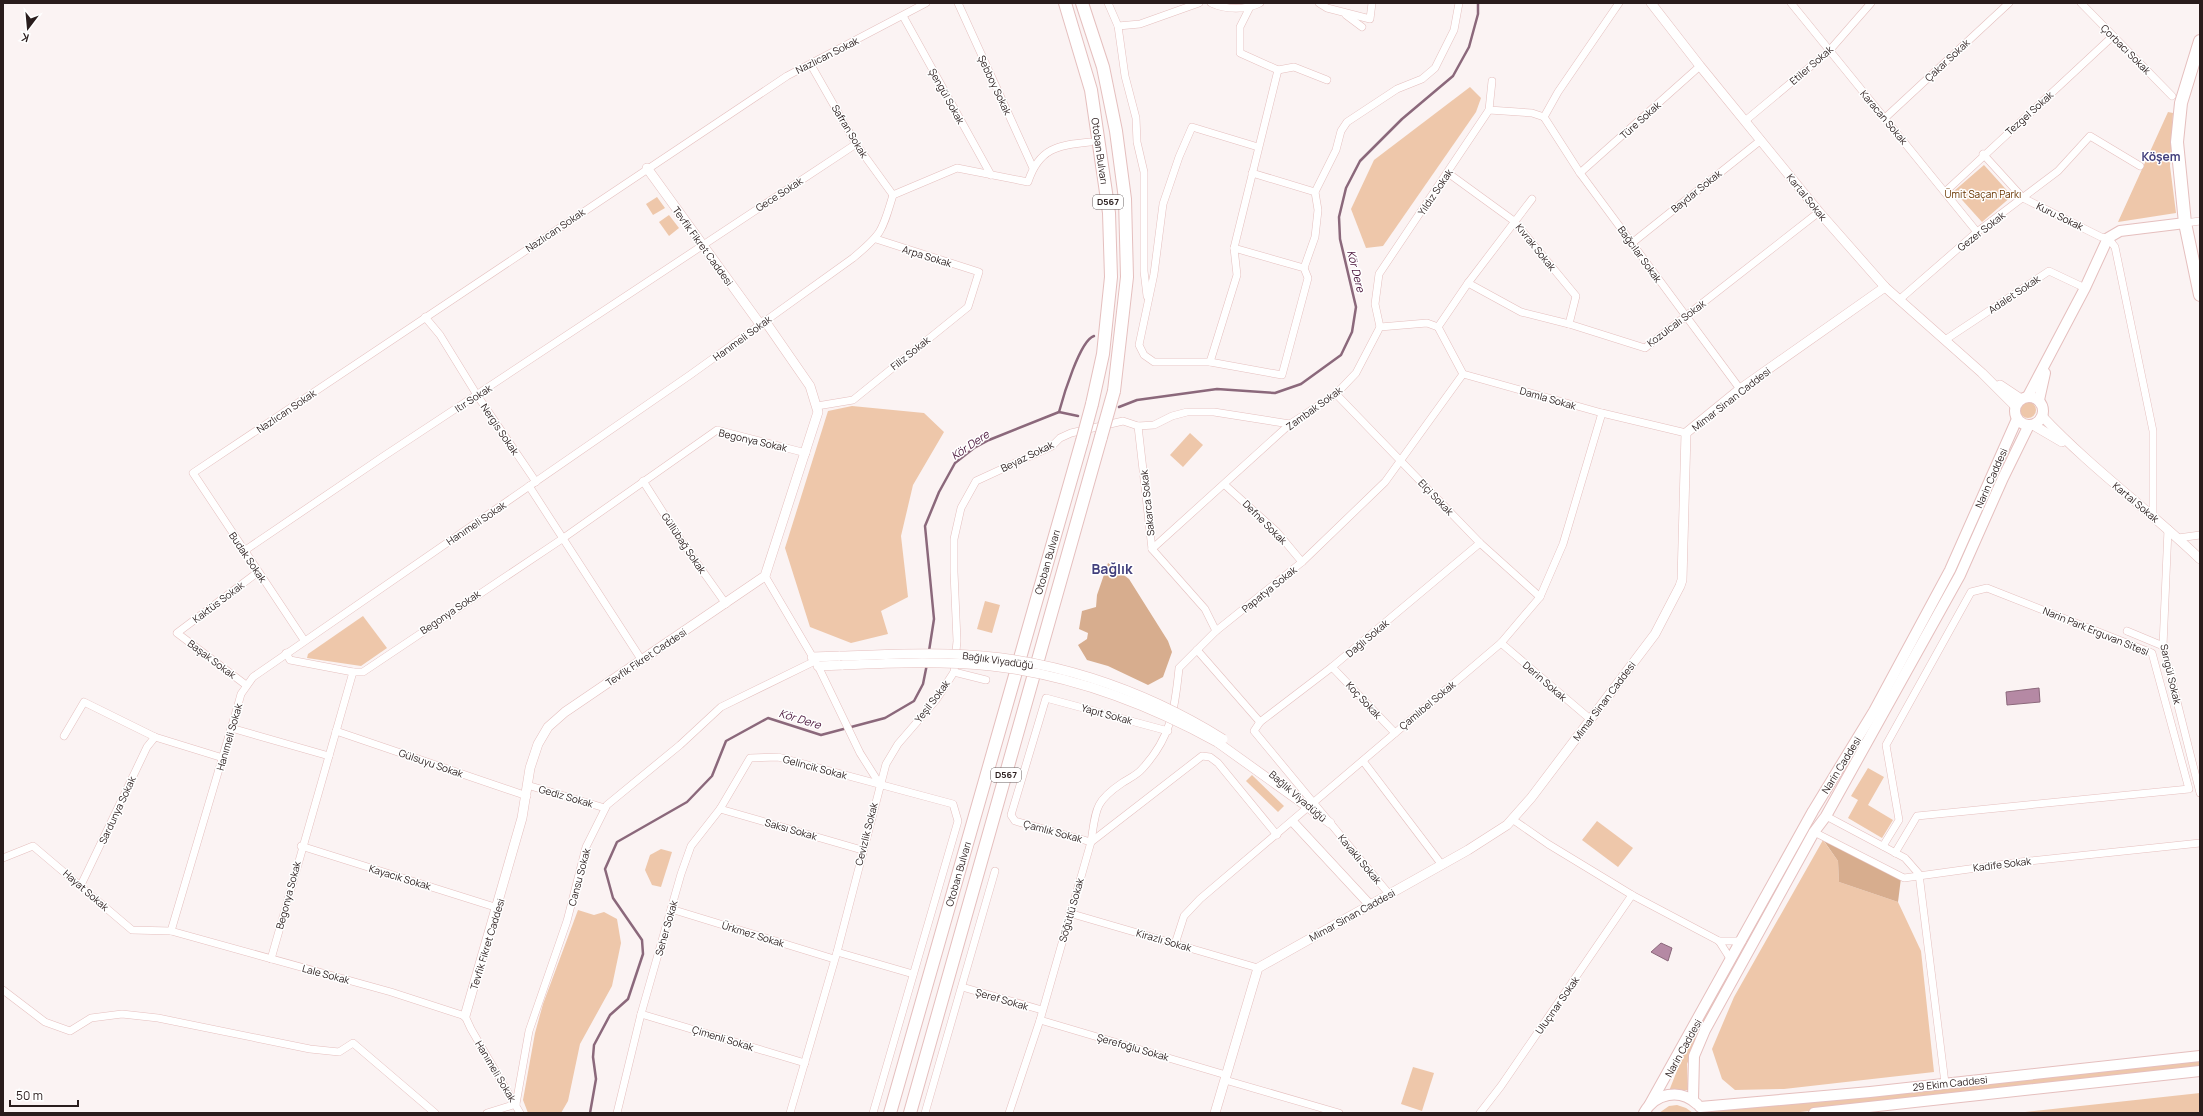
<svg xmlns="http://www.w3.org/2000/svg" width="2203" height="1116" font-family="Manrope,sans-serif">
  <rect width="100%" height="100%" fill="#fbf3f3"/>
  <!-- green -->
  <g fill="#eec7aa">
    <polygon points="1470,87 1481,98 1476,112 1383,246 1366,248 1351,209 1374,160"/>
    <polygon points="2168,112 2173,113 2170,166 2176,213 2118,222"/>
    <polygon points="1984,165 2012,196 1982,222 1954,191"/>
    <polygon points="657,197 665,208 653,215 646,204"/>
    <polygon points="669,215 679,228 669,236 659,222"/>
    <circle cx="2028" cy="410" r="8"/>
    <polygon points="852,406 924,413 944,432 913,485 901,536 908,597 881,611 888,634 851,643 810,627 785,548 828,411"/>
    <polygon points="1190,433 1203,445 1183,467 1170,455"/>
    <polygon points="985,601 1000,605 992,633 977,629"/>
    <polygon points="363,616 387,648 361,666 307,658 308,654"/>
    <polygon points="1868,768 1884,777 1868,805 1893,820 1882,838 1848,818 1858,800 1851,796"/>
    <polygon points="1252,775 1284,806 1278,812 1246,781"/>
    <polygon points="1597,821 1633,848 1618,867 1582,840"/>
    <polygon points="1813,823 1705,1021 1687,1064 1688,1090 1669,1091 1682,1058"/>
    <polygon points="1823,840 1838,861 1839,882 1898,902 1921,951 1934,1072 1784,1089 1735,1090 1722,1079 1712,1049 1734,997"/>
    <polygon points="661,849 672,852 661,887 652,885 645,870 650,855"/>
    <polygon points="578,910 594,915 604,912 617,919 621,943 612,986 580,1044 568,1101 561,1113 528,1113 523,1100 535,1033 543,1004"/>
    <polygon points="2200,1058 2200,1069 1791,1113 1706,1113 1705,1109"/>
    <polygon points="1413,1067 1434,1073 1422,1111 1401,1104"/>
    <polygon points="2200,1093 2200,1113 2016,1113"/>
    <polygon points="1677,1105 1686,1108 1693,1113 1659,1113 1669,1106"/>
  </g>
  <!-- forest -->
  <g fill="#d7ad8e">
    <polygon points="1108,563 1129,579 1168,641 1172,652 1163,677 1148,685 1108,666 1087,660 1078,645 1087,639 1088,633 1079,629 1082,611 1096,607 1097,595"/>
    <polygon points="1824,841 1901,878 1898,902 1839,882 1838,861"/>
  </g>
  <!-- water -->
  <g fill="#b589a4" stroke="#8b687b">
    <polygon points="2039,688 2040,702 2007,705 2006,692"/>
    <polygon points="1661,943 1672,948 1668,961 1651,952"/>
  </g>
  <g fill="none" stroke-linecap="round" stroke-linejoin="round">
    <!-- stream -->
    <g stroke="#8b687b" stroke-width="2.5">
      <polyline points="1119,407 1137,400 1217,389 1275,393 1301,384 1341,355 1352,332 1356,307 1340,239 1339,217 1346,188 1360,161 1402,119 1453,76 1469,47 1478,14 1478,3"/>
      <path d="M1059,412C1063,397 1080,340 1094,336"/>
      <polyline points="929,651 934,619 925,526 939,492 955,463 974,448 989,440 1059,412 1078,416"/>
      <polyline points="590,1113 596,1079 593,1057 594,1045 610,1015 628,999 643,954 642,940 613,898 605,869 617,842 687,802 712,776 726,741 768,718 821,735 885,718 914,701 923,684 927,664"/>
    </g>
    <!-- minor casing -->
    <g stroke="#e5bfbe" stroke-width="8">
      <g id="minor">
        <polyline points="958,3 1033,168"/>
        <polyline points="1108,3 1118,26 1125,76 1136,118 1137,142 1144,172 1144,271 1147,296"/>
        <path d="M1211,3C1226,10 1246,10 1260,3"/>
        <polyline points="1319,3 1327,8 1370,19 1372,3"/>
        <polyline points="1791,3 1977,232"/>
        <polyline points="2081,3 2172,96"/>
        <polyline points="1249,9 1240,27 1240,53 1278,70 1294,67 1327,80"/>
        <polyline points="1346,15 1362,27"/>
        <polyline points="903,16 991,175"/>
        <polyline points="1118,26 1140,24 1199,3"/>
        <polyline points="811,65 856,144 893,195"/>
        <polyline points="1489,110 1492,81"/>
        <polyline points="1544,117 1580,173 1740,389"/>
        <polyline points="1544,117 1558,92 1619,3"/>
        <polyline points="1885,118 2009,3"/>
        <polyline points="1745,121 1829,51 1871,3"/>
        <polyline points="1983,154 2023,198 2101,237 2108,238 2115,247 2153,431 2153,515"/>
        <polyline points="1252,173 1315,192"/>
        <polyline points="1448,173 1514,221 1576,296 1569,324"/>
        <polyline points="1580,173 1700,66"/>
        <polyline points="1945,192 2113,36"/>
        <path d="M893,195L957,168L1028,182C1039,148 1058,145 1090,142"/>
        <polyline points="2185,223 2200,221"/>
        <polyline points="1632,243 1761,140"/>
        <polyline points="1234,248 1304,268 1308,278 1282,375 1210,362 1154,362 1144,355 1139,345 1154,274 1163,204 1179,157 1192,127 1258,147"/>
        <polyline points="1304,268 1315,237 1318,210 1315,192 1336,150 1341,131 1347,122 1397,89 1422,79 1435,68 1454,30 1459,3"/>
        <polyline points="1468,283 1521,312 1569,324 1645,348 1819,212"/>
        <polyline points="1899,300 1977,232 2058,171 2090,136 2140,166"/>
        <polyline points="425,317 440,335 477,395 536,482"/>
        <polyline points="1380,327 1375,304 1379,274 1489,110 1532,113 1544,117"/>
        <polyline points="1438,327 1463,374 1602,413 1686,433"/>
        <polyline points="1438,327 1468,283 1532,199"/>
        <polyline points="1945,340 2049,271 2085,288"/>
        <polyline points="1210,362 1237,275 1234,248 1278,70"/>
        <polyline points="1336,394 1480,543 1540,597"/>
        <polyline points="817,406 853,400 968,307 979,272 876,239"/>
        <polyline points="1138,426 1152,549 1205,609 1216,631"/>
        <polyline points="643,481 682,542 726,604"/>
        <polyline points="1225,485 1277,532 1302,562"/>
        <polyline points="529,486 641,659"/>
        <polyline points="2168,529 2163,646 2200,793"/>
        <polyline points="2178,538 2200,535"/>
        <polyline points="1152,549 1290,424 1336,394 1356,373 1380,327 1427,323 1438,327"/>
        <polyline points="244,551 384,456 856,144"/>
        <polyline points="765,576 818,666 860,753 879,783"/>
        <polyline points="2127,631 2163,646"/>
        <polyline points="304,640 193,473 787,76 926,3"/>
        <polyline points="1501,643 1590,719"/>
        <polyline points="1197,650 1260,722"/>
        <polyline points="286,653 290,660 353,672"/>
        <polyline points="1332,667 1395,733"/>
        <polyline points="954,672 986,680"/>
        <polyline points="246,685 177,633 258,572"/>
        <polyline points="231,728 329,756"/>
        <polyline points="336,731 527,796"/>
        <path d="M1168,731L1046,698L1011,815L1015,821L1091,842C1096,810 1094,802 1122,783C1128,779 1137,775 1142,769C1171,738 1175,709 1179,668L1216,631L1302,562L1385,482L1463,374"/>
        <polyline points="64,736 84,702 155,737 223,758"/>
        <polyline points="1363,761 1442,865"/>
        <polyline points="527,785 605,808"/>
        <polyline points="720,809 862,850"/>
        <polyline points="1826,816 1905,858 1919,874 1945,1083"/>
        <polyline points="1512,819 1548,844 1632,895 1719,941 1731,960"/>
        <polyline points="1814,832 1904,878 2020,862 2200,843"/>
        <polyline points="301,846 498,908"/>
        <polyline points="1883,846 1899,820 1886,745 1971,592 1987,588 2152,653 2189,789 1917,816 1895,853"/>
        <polyline points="3,858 33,846 132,930 171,931 391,992 465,1016 471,1029 520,1113"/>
        <polyline points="81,885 147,747 155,737"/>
        <polyline points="1389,894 1254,731 1260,722 1332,667 1480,543"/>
        <polyline points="671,909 834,959"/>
        <polyline points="1069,913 1258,968"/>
        <path d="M171,931L238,705L241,694L253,677L690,375L853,258C883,233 882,231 893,195"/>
        <polyline points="1719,941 1742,941"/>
        <polyline points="1175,944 1184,916 1200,899 1501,643 1540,597 1563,544 1602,413"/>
        <polyline points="837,952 913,974"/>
        <polyline points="271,959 353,672 363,672 562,539 717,430 806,453"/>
        <polyline points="962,987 1042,1010"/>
        <polyline points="3,990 45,1022 70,1031 91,1018 122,1014 158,1018 310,1049 339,1052 353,1043 435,1113"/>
        <polyline points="641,1014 805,1063"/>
        <polyline points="1040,1020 1226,1075"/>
        <polyline points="1225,1080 1339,1113"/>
        <polyline points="516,1104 529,1031 567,921 586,847 607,805 680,745 721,707 815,661"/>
        <polyline points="487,1113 516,1104"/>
        <polyline points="617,1113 641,1014 681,874 691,846 720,809 750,758 778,757 953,804 958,821 873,1113"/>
        <polyline points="790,1113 837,952 886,764 898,744 936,700 954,672 957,641 954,572 954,539 961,508 976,481 1052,446 1060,438 1071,433 1123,421 1138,426 1154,425 1172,416 1187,412 1214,412 1290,424"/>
        <polyline points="925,1113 995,871"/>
        <polyline points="1009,1113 1040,1020 1091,842 1202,756 1210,757 1218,763 1277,835"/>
        <polyline points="1480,1113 1501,1086 1632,895"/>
      </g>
    </g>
    <!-- tertiary casing -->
    <g stroke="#e5bfbe" stroke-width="10">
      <g id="tertiary">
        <polyline points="1651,3 1700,66 1819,212 1885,287 1982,373 2015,406"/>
        <polyline points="647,168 760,324"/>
        <polyline points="2000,385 2021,399"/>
        <path d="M2042,416C2091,468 2149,510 2200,559"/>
        <polyline points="2033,425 2062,442"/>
        <polyline points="812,657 840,656"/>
        <polyline points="818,666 843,665"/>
        <polyline points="1217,742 1330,823"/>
        <polyline points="1293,822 1370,905"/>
        <polyline points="465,1016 522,818 530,768 538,744 548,727 565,712 765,576 818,412 810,386 765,321"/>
        <polyline points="1215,1113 1258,968 1468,850 1507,825 1531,798 1655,634 1680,586 1682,580 1686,433 1740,389 1885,287"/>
      </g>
    </g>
    <!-- secondary casing -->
    <g stroke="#e5bfbe" stroke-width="12">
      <g id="secondary">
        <polyline points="2028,396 2085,288 2108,238 2120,231 2185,223"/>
        <circle cx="2029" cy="411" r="14"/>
        <polyline points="2039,400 2045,373"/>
        <polyline points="1693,1100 1694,1056 1705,1030 1814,832 1826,816 1960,575 2003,478 2029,425"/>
        <polyline points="1650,1104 1813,811 1874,711 1950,570 2017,419"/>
        <polyline points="1700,1107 1870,1092 2200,1056"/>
        <path d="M1644,1113C1655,1093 1680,1088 1697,1104"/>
        <polyline points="1814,1113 2200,1071"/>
      </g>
    </g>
    <!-- primary casing -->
    <g stroke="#e5bfbe" stroke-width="14">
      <polyline id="primary" points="2200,41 2181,103 2177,142 2185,223 2200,295"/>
    </g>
    <!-- trunk casing -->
    <g stroke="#e5bfbe" stroke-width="14">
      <g id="trunk">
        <polyline points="1065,3 1091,90 1109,213 1111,277 1103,354 1092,404"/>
        <polyline points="1082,3 1103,67 1116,131 1125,199 1127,277 1114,391"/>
        <polyline points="890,1113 1082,441"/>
        <polyline points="910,1113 1101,437"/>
      </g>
    </g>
    <!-- minor -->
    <use href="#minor" stroke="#fff" stroke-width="7"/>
    <!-- tertiary -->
    <use href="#tertiary" stroke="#fff" stroke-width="9"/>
    <!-- secondary -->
    <use href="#secondary" stroke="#fff" stroke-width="10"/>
    <!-- primary -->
    <use href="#primary" stroke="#fff" stroke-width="12"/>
    <!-- trunk -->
    <use href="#trunk" stroke="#fff" stroke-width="12"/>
    <!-- tertiary-bridge casing -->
    <g stroke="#e5bfbe" stroke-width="10" stroke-linecap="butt">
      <g id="tertiary-bridge">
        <path d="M840,656C876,655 912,653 949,654C1046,656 1141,688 1223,739"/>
        <path d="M843,665C892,663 942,661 991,666C1072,675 1146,703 1217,742"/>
      </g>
    </g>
    <!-- trunk-bridge casing -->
    <g stroke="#e5bfbe" stroke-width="14" stroke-linecap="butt">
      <g id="trunk-bridge">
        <polyline points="1101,437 1114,391"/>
        <polyline points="1082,441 1092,404"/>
      </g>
    </g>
    <!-- tertiary-bridge -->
    <use href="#tertiary-bridge" stroke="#fff" stroke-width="9"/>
    <!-- trunk-bridge -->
    <use href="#trunk-bridge" stroke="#fff" stroke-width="12"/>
  </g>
  <g text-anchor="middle" stroke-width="3" stroke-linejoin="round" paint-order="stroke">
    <!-- shield labels -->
    <g fill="#fff" stroke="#696060" stroke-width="1">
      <rect x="1093" y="195" width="30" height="14" rx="3"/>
      <rect x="991" y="768" width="30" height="14" rx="3"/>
    </g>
    <g font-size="9" font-weight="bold" fill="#291c1c">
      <text x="1108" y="205">D567</text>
      <text x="1006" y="778">D567</text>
    </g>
    <!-- street labels -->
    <g font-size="10" fill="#291c1c" stroke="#fff">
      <text transform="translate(2126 49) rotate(45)" y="4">Çorbacı Sokak</text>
      <text transform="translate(827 55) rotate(-27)" y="4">Nazlıcan Sokak</text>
      <text transform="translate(1947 60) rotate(-43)" y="4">Çakar Sokak</text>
      <text transform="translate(1811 65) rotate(-41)" y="4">Etiler Sokak</text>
      <text transform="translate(995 85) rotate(65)" y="4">Şebboy Sokak</text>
      <text transform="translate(947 96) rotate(61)" y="4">Şengül Sokak</text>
      <text transform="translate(2029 113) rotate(-42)" y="4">Tezgel Sokak</text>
      <text transform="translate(1884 117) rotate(50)" y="4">Karacan Sokak</text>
      <text transform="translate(1640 120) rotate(-42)" y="4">Türe Sokak</text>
      <text transform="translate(850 131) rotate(59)" y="4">Safran Sokak</text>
      <text transform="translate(1100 151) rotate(82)" y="4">Otoban Bulvarı</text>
      <text transform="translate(1696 191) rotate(-39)" y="4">Baydar Sokak</text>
      <text transform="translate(1435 192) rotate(-56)" y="4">Yıldız Sokak</text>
      <text transform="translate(779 194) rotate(-33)" y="4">Gece Sokak</text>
      <text transform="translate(1807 197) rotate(51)" y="4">Kartal Sokak</text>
      <text transform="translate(2060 216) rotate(26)" y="4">Kuru Sokak</text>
      <text transform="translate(555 230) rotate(-34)" y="4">Nazlıcan Sokak</text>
      <text transform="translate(1981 231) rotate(-38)" y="4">Gezer Sokak</text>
      <text transform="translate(703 246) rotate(54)" y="4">Tevfik Fikret Caddesi</text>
      <text transform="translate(1536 247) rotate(51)" y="4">Kıvrak Sokak</text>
      <text transform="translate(1640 254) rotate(54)" y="4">Bağcılar Sokak</text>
      <text transform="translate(927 256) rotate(17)" y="4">Arpa Sokak</text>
      <text transform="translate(2014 294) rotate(-34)" y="4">Adalet Sokak</text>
      <text transform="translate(1676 323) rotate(-37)" y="4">Kozulcalı Sokak</text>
      <text transform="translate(742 338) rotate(-36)" y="4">Hanımeli Sokak</text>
      <text transform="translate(910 353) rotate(-39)" y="4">Filiz Sokak</text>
      <text transform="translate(473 398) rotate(-33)" y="4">Itır Sokak</text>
      <text transform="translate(1548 398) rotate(16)" y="4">Damla Sokak</text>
      <text transform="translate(1731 399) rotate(-38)" y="4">Mimar Sinan Caddesi</text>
      <text transform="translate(1314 408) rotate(-36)" y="4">Zambak Sokak</text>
      <text transform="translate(286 411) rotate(-34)" y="4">Nazlıcan Sokak</text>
      <text transform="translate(500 429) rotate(56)" y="4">Nergis Sokak</text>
      <text transform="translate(753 440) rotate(13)" y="4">Begonya Sokak</text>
      <text transform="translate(1027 456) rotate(-26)" y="4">Beyaz Sokak</text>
      <text transform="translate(1991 478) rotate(-66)" y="4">Narin Caddesi</text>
      <text transform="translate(1436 497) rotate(46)" y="4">Elçi Sokak</text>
      <text transform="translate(2136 502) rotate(40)" y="4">Kartal Sokak</text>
      <text transform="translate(1147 503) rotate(-96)" y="4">Sakarca Sokak</text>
      <text transform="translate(1265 522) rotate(45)" y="4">Defne Sokak</text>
      <text transform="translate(476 523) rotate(-34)" y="4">Hanımeli Sokak</text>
      <text transform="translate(684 543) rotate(56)" y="4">Güllübağ Sokak</text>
      <text transform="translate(248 557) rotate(56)" y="4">Budak Sokak</text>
      <text transform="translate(1047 562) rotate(-74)" y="4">Otoban Bulvarı</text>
      <text transform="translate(1269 589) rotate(-39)" y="4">Papatya Sokak</text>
      <text transform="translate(218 602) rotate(-37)" y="4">Kaktüs Sokak</text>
      <text transform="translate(450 612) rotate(-34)" y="4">Begonya Sokak</text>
      <text transform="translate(2096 631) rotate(22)" y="4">Narin Park Erguvan Sitesi</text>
      <text transform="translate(1367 638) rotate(-40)" y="4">Dağlı Sokak</text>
      <text transform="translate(646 657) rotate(-34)" y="4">Tevfik Fikret Caddesi</text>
      <text transform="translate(212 659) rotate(37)" y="4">Başak Sokak</text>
      <text transform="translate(998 660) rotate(8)" y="4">Bağlık Viyadüğü</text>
      <text transform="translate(2171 674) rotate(77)" y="4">Sarıgül Sokak</text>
      <text transform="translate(1545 681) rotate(41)" y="4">Derin Sokak</text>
      <text transform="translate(1364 700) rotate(47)" y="4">Koç Sokak</text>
      <text transform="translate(932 701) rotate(-53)" y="4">Yeşil Sokak</text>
      <text transform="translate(1604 701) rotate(-53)" y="4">Mimar Sinan Caddesi</text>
      <text transform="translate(1427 705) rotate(-40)" y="4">Çamlıbel Sokak</text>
      <text transform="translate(1107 714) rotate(15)" y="4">Yapıt Sokak</text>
      <text transform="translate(229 737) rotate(-74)" y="4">Hanımeli Sokak</text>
      <text transform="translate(431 763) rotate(19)" y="4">Gülsuyu Sokak</text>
      <text transform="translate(1841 765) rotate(-58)" y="4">Narin Caddesi</text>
      <text transform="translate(815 767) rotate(15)" y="4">Gelincik Sokak</text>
      <text transform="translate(566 796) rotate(16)" y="4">Gediz Sokak</text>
      <text transform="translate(1298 796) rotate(41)" y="4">Bağlık Viyadüğü</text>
      <text transform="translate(117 810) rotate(-65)" y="4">Sardunya Sokak</text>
      <text transform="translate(791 829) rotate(16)" y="4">Saksı Sokak</text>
      <text transform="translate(1053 831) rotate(15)" y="4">Çamlık Sokak</text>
      <text transform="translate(866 834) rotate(-76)" y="4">Cevizlik Sokak</text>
      <text transform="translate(1360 859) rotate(50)" y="4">Kavaklı Sokak</text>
      <text transform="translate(2002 864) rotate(-7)" y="4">Kadife Sokak</text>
      <text transform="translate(958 874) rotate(-74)" y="4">Otoban Bulvarı</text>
      <text transform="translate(400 877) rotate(17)" y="4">Kayacık Sokak</text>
      <text transform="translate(579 877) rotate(-75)" y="4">Cansu Sokak</text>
      <text transform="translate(86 890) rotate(41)" y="4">Hayat Sokak</text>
      <text transform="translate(288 895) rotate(-75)" y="4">Begonya Sokak</text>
      <text transform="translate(1071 910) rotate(-74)" y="4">Söğütlü Sokak</text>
      <text transform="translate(1352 915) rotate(-29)" y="4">Mimar Sinan Caddesi</text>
      <text transform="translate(666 928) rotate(-74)" y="4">Seher Sokak</text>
      <text transform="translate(753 934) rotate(17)" y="4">Ürkmez Sokak</text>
      <text transform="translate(1164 940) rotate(16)" y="4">Kirazlı Sokak</text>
      <text transform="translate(487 944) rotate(-73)" y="4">Tevfik Fikret Caddesi</text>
      <text transform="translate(326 974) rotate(15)" y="4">Lale Sokak</text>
      <text transform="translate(1002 999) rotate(16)" y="4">Şeref Sokak</text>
      <text transform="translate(1557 1005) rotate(-55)" y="4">Uluçınar Sokak</text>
      <text transform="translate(723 1038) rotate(17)" y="4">Çimenli Sokak</text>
      <text transform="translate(1133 1047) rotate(16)" y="4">Şerefoğlu Sokak</text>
      <text transform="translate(1683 1048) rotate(-61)" y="4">Narin Caddesi</text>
      <text transform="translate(496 1071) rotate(59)" y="4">Hanımeli Sokak</text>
      <text transform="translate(1950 1083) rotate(-6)" y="4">29 Ekim Caddesi</text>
    </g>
    <!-- park labels -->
    <g font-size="10" fill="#693500" stroke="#fff">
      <text x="1983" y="198">Ümit Saçan Parkı</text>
    </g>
    <!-- water labels -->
    <g font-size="11" font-style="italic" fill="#4a143b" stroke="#fff">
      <text transform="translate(1356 271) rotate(76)" y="4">Kör Dere</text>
      <text transform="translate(970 445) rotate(-34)" y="4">Kör Dere</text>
      <text transform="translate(800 719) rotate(17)" y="4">Kör Dere</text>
    </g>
    <!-- quarter labels -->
    <g font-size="12" font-weight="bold" fill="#423f7c" stroke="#fff">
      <text x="2161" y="161">Köşem</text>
    </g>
    <!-- district labels -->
    <g font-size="14" font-weight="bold" fill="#423f7c" stroke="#fff">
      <text x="1112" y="574">Bağlık</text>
    </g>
  </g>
  <!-- border -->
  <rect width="2203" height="1116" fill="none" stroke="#291c1c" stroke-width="8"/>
  <!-- north arrow -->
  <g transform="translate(28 28) rotate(196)" stroke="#ffffff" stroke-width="3" paint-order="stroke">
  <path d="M0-3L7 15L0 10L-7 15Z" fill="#291c1c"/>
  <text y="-6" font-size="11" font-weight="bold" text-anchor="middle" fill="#291c1c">K</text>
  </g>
  <!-- scale -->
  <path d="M10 1100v6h68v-6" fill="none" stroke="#291c1c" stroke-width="2"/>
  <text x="16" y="1100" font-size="12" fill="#291c1c" stroke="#ffffff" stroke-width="3" paint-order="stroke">50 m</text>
</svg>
